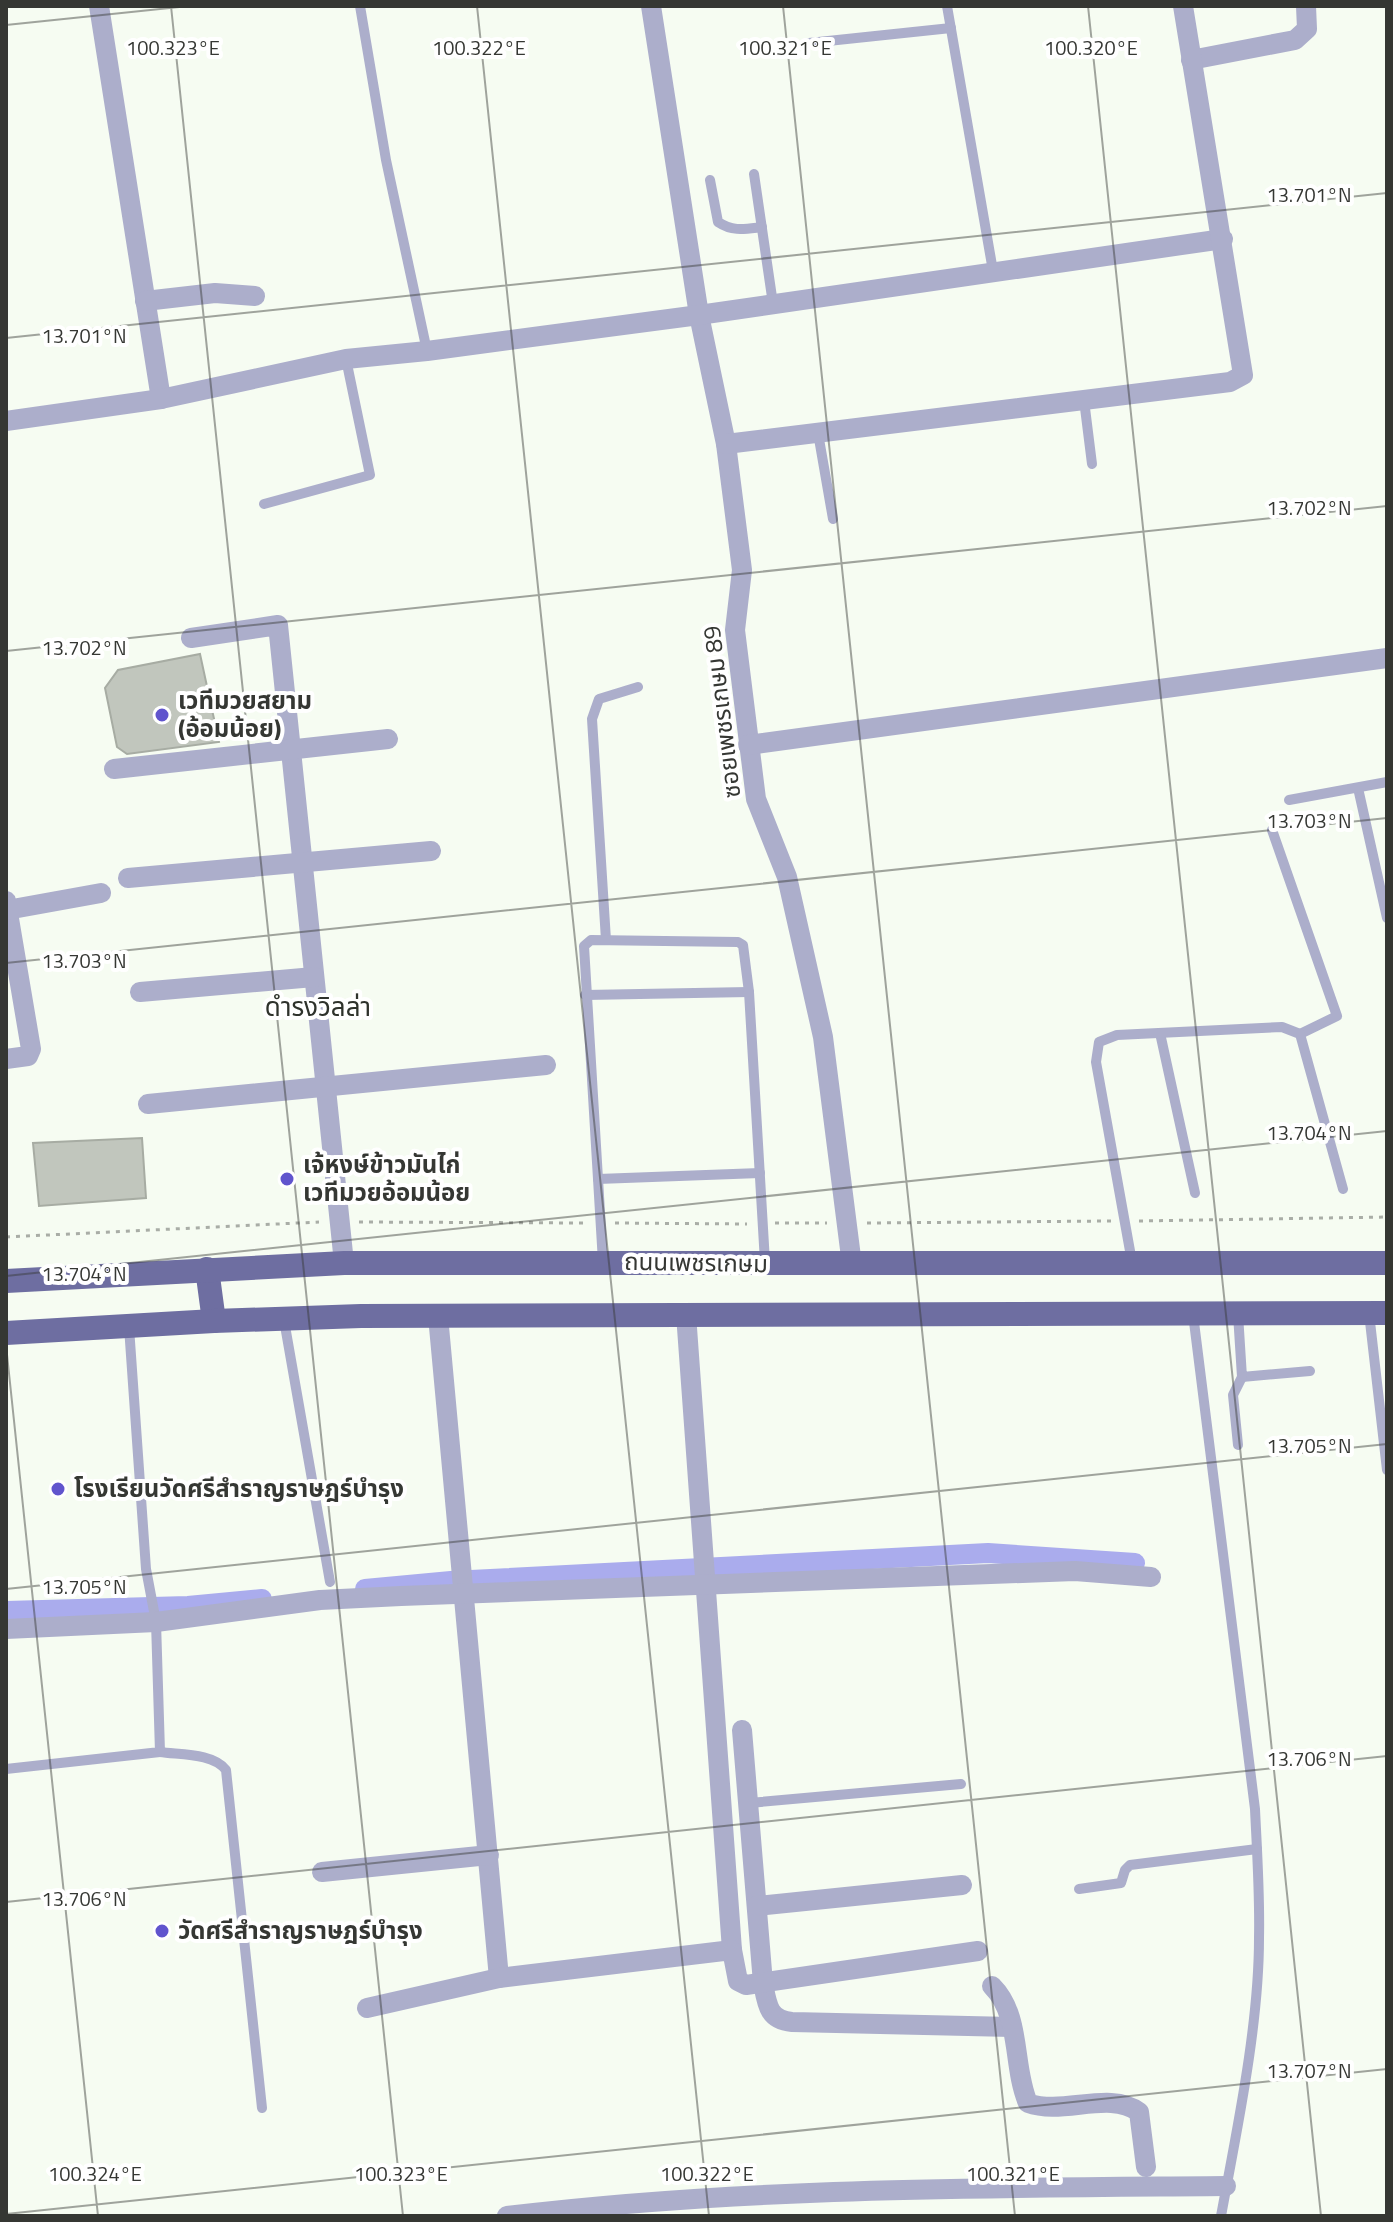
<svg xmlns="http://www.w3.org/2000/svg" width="1393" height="2222" font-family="'Titillium Web','Noto Sans Thai',sans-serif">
  <rect width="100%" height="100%" fill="#f6fcf2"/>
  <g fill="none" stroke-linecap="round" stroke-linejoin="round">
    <!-- canal -->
    <g stroke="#aaaced" stroke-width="20">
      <polyline points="365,1589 451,1581 988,1553 1135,1563"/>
      <polyline points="6,1611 188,1606 262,1599"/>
    </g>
  </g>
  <!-- building -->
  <g fill="#c1c6bd" stroke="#a7aca3" stroke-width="2">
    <polygon points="200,654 219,742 127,754 117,747 105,688 118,670"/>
    <polygon points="142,1138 146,1198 39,1206 33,1143"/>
  </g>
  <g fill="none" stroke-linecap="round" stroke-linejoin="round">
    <!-- path -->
    <g stroke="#a9ada6" stroke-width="3" stroke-dasharray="4 6" stroke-linecap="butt">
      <polyline points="1139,1221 1387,1217"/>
      <polyline points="359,1222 587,1223"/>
      <polyline points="615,1223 747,1224"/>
      <polyline points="775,1223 827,1223"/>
      <polyline points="867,1223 1111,1221"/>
      <polyline points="6,1237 319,1222"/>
    </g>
    <!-- lane -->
    <g stroke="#acaecb" stroke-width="10">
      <polyline points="360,6 386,160 427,351"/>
      <polyline points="947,6 993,271"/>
      <polyline points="809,43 951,28"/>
      <polyline points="754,174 773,304"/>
      <path d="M710,180L718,222C733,232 745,229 762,227"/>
      <polyline points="1084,400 1092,464"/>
      <polyline points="818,433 833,519"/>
      <polyline points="264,504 370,475 346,359"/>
      <polyline points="1358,788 1387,918"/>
      <polyline points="1289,800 1387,782"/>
      <polyline points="1272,830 1337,1016 1300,1034"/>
      <polyline points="606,940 592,719 599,699 638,687"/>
      <polyline points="585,995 749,992"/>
      <polyline points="1160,1033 1195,1193"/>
      <polyline points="598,1179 760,1173"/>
      <polyline points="603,1262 584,946 591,940 738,942 743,945 749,992 765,1262"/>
      <polyline points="1132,1262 1096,1062 1099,1042 1117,1035 1282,1027 1300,1034 1343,1189"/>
      <polyline points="1369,1313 1387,1470"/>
      <path d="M1193,1314L1255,1809C1257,1852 1260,1895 1259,1938C1259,2026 1237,2129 1221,2216"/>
      <polyline points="1238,1314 1242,1377 1310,1371"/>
      <polyline points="284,1320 330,1582"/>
      <polyline points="1238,1445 1233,1395 1242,1377"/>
      <path d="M160,1752C180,1755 213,1753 226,1770L262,2108"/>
      <polyline points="6,1769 160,1752 156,1622 146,1569 129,1327"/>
      <polyline points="749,1803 961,1784"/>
      <polyline points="1079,1889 1121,1883 1125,1870 1130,1865 1257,1849"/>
    </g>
    <!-- street -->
    <g stroke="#acaecb" stroke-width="20">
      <polyline points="99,6 161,399"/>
      <polyline points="651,6 699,315 726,444 742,570 735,630 756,799 787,877 823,1037 852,1265"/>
      <polyline points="1191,60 1295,40 1307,29 1306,6"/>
      <polyline points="145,301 215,293 255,296"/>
      <polyline points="6,421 161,399 346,359 427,351 699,315 1223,239"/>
      <polyline points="726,444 1230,382 1243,375 1183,6"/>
      <polyline points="191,638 278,625 344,1263"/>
      <polyline points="748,745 1387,658"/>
      <polyline points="114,769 388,739"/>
      <polyline points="128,878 431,851"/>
      <polyline points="6,901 31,1049 28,1056 6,1059"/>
      <polyline points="7,910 101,893"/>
      <polyline points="140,992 314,977"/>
      <polyline points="148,1104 546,1065"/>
      <polyline points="686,1314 732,1950"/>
      <polyline points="438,1316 499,1978"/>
      <polyline points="6,1629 156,1622 320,1600 401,1596 1075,1571 1151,1577"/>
      <path d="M742,1730L763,1983C767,2004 768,2020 792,2022L1012,2027"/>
      <polyline points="322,1872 489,1855"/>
      <polyline points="757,1906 962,1885"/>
      <path d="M992,1986C1022,2016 1012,2066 1028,2103C1063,2116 1109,2090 1139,2112L1146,2167"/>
      <polyline points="367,2008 499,1978 732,1950 738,1981 746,1985 978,1951"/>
      <path d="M507,2216C746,2187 987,2188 1226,2186"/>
    </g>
    <!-- primary -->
    <g stroke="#6e6ea1" stroke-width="24">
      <polyline points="207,1269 214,1321"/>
      <polyline points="6,1281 344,1263 1387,1263"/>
      <polyline points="6,1333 214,1321 361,1316 1387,1313"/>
    </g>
  </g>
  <!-- ticks -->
  <path fill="none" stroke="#353733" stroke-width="2" stroke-opacity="0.45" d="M171,6L403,2216M477,6L709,2216M783,6L1015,2216M1088,6L1321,2216M6,25L189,6M6,338L1387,193M6,651L1387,506M6,963L1387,818M6,1276L1387,1131M6,1345L98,2216M6,1589L1387,1444M6,1902L1387,1756M6,2214L1387,2069"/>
  <!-- markers -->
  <g fill="#6054cd" stroke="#fff" stroke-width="3">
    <circle cx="162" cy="715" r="8"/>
    <circle cx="287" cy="1179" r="8"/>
    <circle cx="58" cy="1489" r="8"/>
    <circle cx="162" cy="1931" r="8"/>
  </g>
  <g text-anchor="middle" stroke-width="8" stroke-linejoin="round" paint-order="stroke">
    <!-- poi labels -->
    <g font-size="24" font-weight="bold" fill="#353733" stroke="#fff" text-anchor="start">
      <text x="178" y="709">เวทีมวยสยาม<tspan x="178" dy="28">(อ้อมน้อย)</tspan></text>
      <text x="303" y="1173">เจ้หงษ์ข้าวมันไก่<tspan x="303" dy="28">เวทีมวยอ้อมน้อย</tspan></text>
      <text x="74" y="1497">โรงเรียนวัดศรีสําราญราษฎร์บํารุง</text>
      <text x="178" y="1939">วัดศรีสําราญราษฎร์บํารุง</text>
    </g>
    <!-- street labels -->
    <g font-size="24" fill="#353733" stroke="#fff">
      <text transform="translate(722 712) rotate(-97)" y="8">ซอยเพชรเกษม 89</text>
      <text transform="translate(696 1263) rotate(1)" y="8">ถนนเพชรเกษม</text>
    </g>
    <!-- neighbourhood labels -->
    <g font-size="26" fill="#2e322b" stroke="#fff">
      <text x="318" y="1016">ดำรงวิลล่า</text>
    </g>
  </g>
  <g font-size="20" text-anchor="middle" fill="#353733" stroke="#fff" stroke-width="8" stroke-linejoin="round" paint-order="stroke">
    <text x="173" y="55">100.323°E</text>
    <text x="479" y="55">100.322°E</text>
    <text x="785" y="55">100.321°E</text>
    <text x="1091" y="55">100.320°E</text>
    <text x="1309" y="202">13.701°N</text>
    <text x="84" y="343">13.701°N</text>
    <text x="1309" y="515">13.702°N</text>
    <text x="84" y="655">13.702°N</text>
    <text x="1309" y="828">13.703°N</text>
    <text x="84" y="968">13.703°N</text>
    <text x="1309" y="1140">13.704°N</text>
    <text x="84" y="1281">13.704°N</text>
    <text x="1309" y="1453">13.705°N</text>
    <text x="84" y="1594">13.705°N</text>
    <text x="1309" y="1766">13.706°N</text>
    <text x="84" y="1906">13.706°N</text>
    <text x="1309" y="2078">13.707°N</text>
    <text x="95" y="2181">100.324°E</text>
    <text x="401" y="2181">100.323°E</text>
    <text x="707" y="2181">100.322°E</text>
    <text x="1013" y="2181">100.321°E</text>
  </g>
  <!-- border -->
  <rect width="1393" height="2222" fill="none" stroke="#353733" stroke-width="16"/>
</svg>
